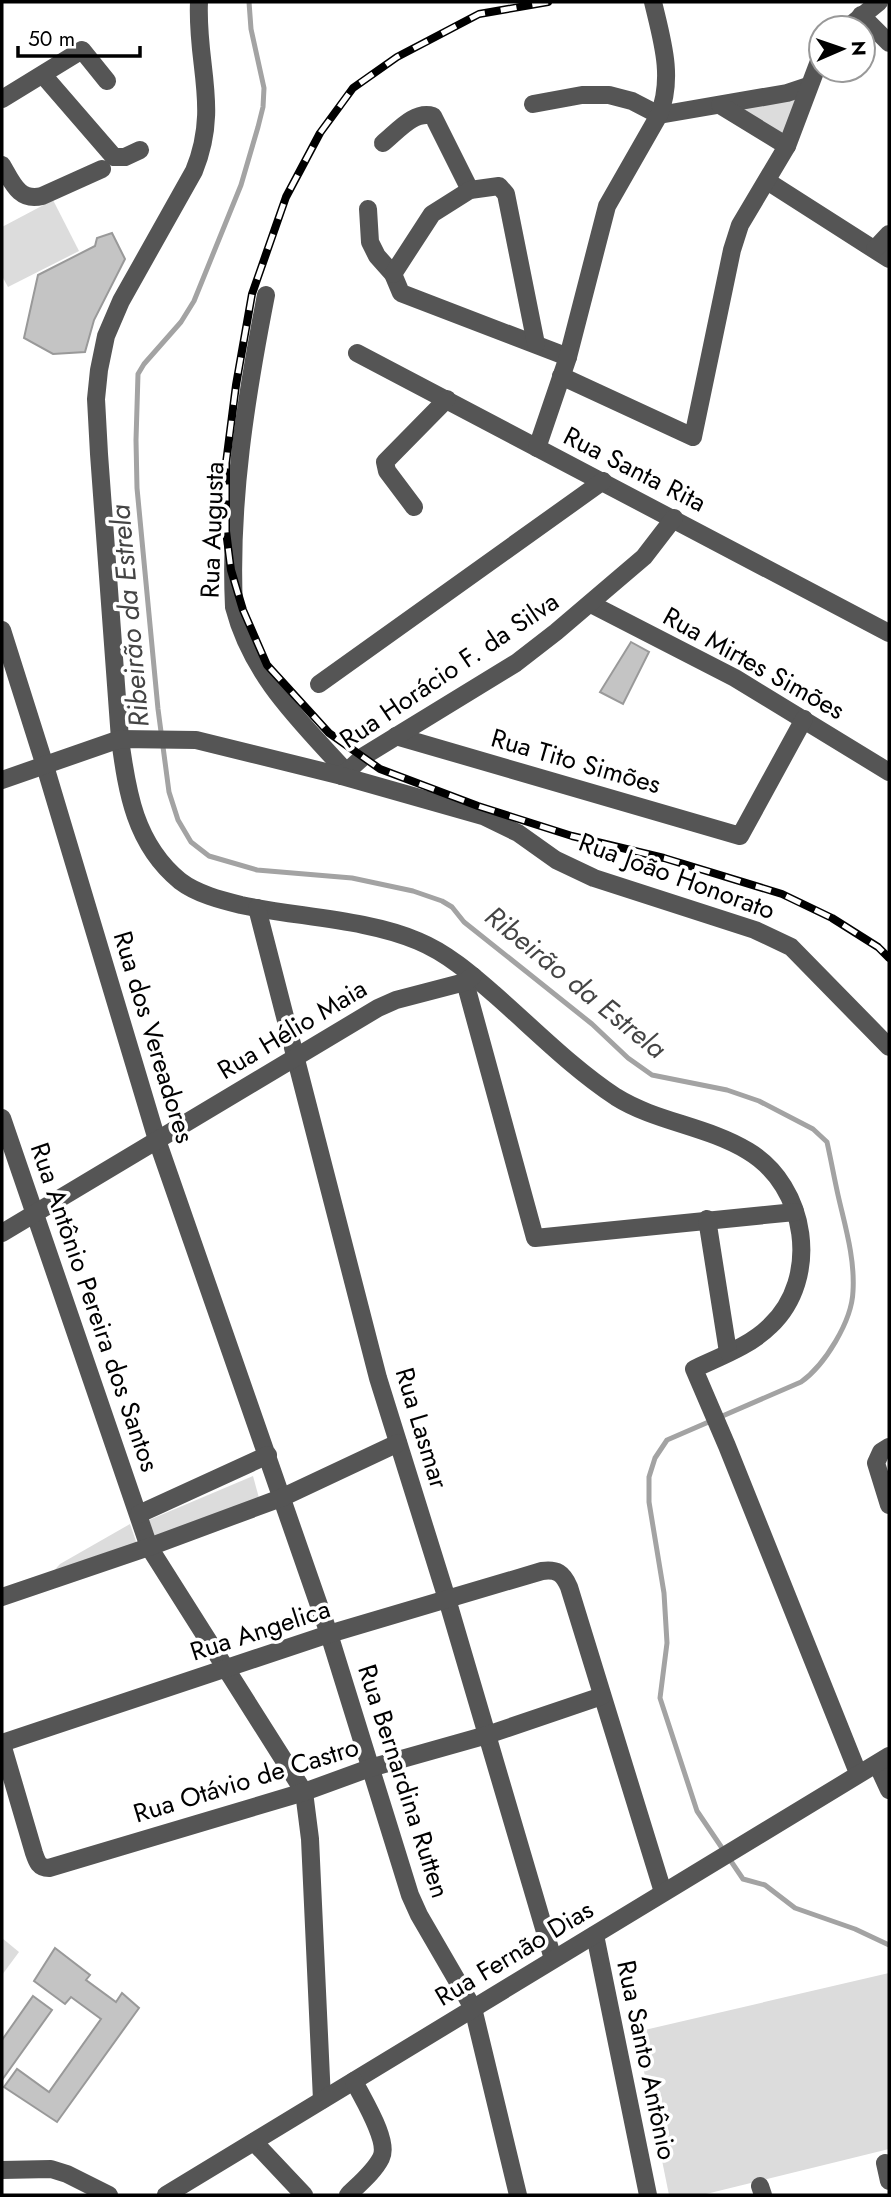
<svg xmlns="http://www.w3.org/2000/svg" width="891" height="2197" font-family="Jost,sans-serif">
  <rect width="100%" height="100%" fill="#fff"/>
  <!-- green -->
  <g fill="#dcdcdc">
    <polygon points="803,92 787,140 732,107"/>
    <polygon points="53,200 79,251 8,287 2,276 2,227"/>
    <polygon points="253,1476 259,1498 155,1538 149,1520"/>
    <polygon points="130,1524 138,1547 52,1573 60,1564"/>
    <polygon points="2,1938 19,1952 2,1975"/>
    <polygon points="889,1973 889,2149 702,2195 669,2195 636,2032"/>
  </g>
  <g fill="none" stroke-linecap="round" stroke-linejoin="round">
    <!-- stream -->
    <path stroke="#a3a3a3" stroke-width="5" d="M249,2L251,29L264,88L263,107L258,127L241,185L194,301L181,322L144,364L138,374L136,440L137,488L158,709L169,792L178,820L191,842L209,856L257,870L352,878L413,891L442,901L452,907L464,922L592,1024L628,1058L652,1075L727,1090L759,1101L813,1129L827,1142C831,1160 834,1177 838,1195C845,1226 855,1258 853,1291C852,1321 825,1365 801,1382L667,1440L655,1458L649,1477V1502L664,1593L667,1643L660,1698L697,1811L743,1879L765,1885L795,1908L855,1929L889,1945"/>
  </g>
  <!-- building -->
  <g fill="#c4c4c4" stroke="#999" stroke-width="2">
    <polygon points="112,233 125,259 94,320 85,352 53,354 24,338 38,275 95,246 97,238"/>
    <polygon points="631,642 649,652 623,704 600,692"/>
    <polygon points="55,1948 90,1975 86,1980 116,2002 122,1993 139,2008 57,2122 4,2087 17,2069 49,2092 101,2019 71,1997 65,2004 34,1981"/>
    <polygon points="33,1996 52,2010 2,2080 2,2040"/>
  </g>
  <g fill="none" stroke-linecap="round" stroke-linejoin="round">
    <!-- minor -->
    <g stroke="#555" stroke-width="18">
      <path d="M199,2C196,65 220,108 194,171L121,301L106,336L99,370L96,399L99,454L120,739C127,792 135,844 180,881C197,894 221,900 241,905C296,917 367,919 418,941C447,953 471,974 494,994C534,1029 572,1068 616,1097C656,1122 707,1126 748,1151C807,1186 821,1278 770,1326C750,1346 719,1357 694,1369L727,1446L858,1773"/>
      <polyline points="861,15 889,43"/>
      <polyline points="847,28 879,2"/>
      <polyline points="43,75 114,157 125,157 140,150"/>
      <polyline points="2,99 82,50 107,81"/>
      <polyline points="533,104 582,95 609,95 632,101 659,115 787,93 808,86"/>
      <polyline points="720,105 787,146"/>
      <path d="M383,143C397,132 414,110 433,116L470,190"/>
      <path d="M2,165C12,182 19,202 42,196L102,169"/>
      <polyline points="767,181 889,259"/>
      <polyline points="368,209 370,242 377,256 393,274 401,293 568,357"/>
      <polyline points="875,249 889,234"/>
      <polyline points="393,274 432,214 470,190 499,186 506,194 536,344"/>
      <path d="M266,295C246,397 229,503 234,607C251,673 296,717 340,765L342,776"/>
      <polyline points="357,353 889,633"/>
      <polyline points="561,376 693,437 732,250 740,225 787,146 821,56"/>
      <path d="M537,448L568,357L607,206L659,115C674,77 662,40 653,2"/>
      <polyline points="414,507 387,471 385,462 447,399"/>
      <polyline points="591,604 735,678 889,772"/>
      <polyline points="2,630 45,766 157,1140 329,1634 410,1895 419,1915 473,2008 518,2195"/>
      <polyline points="319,684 603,481"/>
      <polyline points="396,736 740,836 804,719"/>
      <polyline points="342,776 364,756 516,663 556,632 644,557 674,518"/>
      <polyline points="2,780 120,739 196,740 342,776 483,816 518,833 556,860 594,878 755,930 791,947 889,1047"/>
      <polyline points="257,908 378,1378 447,1599 553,1959"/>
      <polyline points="465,982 535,1238 795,1212"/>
      <polyline points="2,1118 149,1547 304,1792 310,1839 322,2100"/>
      <polyline points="707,1219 728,1352"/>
      <polyline points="2,1233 378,1008 396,1000 465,982 473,976"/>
      <polyline points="889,1447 881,1452 876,1463 889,1505"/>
      <polyline points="139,1514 268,1455"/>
      <polyline points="2,1597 149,1547 281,1498 398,1443"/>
      <path d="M2,1743L329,1634L542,1571C557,1569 563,1573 569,1587L663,1892"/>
      <path d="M2,1744L34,1853C37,1862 39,1868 49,1868L304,1792L370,1768L487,1735L602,1696"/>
      <polyline points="877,1764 889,1790"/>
      <polyline points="595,1935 648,2195"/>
      <polyline points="254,2142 304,2195"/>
      <polyline points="885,2163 889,2181"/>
      <polyline points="2,2170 51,2169 67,2174 109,2195"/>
      <polyline points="760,2186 763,2195"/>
      <polyline points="166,2195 889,1756"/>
      <path d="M348,2195C359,2184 374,2172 381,2158C390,2141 362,2098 354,2081"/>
    </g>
    <!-- rail casing -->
    <g stroke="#000" stroke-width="8">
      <polyline id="rail" points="548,2 479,14 397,57 353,88 320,133 286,197 252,294 236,385 226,463 226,531 231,570 243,610 267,665 329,733 380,769 478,806 572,836 664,858 782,894 832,918 878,947 889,958"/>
    </g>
    <!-- rail -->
    <use href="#rail" stroke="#fff" stroke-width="5" stroke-dasharray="16" stroke-linecap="butt"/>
  </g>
  <g text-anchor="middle" stroke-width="7" stroke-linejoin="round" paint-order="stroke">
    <!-- street labels -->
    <g font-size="26" fill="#000" stroke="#fff">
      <text transform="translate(635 469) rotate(27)" y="9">Rua Santa Rita</text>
      <text transform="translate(212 530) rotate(-88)" y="9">Rua Augusta</text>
      <text transform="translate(754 663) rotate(29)" y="9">Rua Mirtes Simões</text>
      <text transform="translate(449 670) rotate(-34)" y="9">Rua Horácio F. da Silva</text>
      <text transform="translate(576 761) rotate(16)" y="9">Rua Tito Simões</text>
      <text transform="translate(677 876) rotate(20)" y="9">Rua João Honorato</text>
      <text transform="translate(292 1029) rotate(-31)" y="9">Rua Hélio Maia</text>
      <text transform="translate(154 1037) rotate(73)" y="9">Rua dos Vereadores</text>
      <text transform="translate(95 1307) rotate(71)" y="9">Rua Antônio Pereira dos Santos</text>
      <text transform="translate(422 1428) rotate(73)" y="9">Rua Lasmar</text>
      <text transform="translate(260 1630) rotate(-18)" y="9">Rua Angelica</text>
      <text transform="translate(246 1780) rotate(-17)" y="9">Rua Otávio de Castro</text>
      <text transform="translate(404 1781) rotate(72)" y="9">Rua Bernardina Rutten</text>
      <text transform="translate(514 1953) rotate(-31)" y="9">Rua Fernão Dias</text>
      <text transform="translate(647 2060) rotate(78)" y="9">Rua Santo Antônio</text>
    </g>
    <!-- water labels -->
    <g font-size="28" font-style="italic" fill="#444" stroke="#fff">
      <text transform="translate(129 616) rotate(-95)" y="10">Ribeirão da Estrela</text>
      <text transform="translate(576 982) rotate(39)" y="10">Ribeirão da Estrela</text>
    </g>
  </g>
  <!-- border -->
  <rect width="891" height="2197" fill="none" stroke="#000000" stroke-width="7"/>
  <!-- north arrow -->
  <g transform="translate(842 49) rotate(88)"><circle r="33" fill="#ffffff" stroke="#999999" stroke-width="2"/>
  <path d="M0-5L12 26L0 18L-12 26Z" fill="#000000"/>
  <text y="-10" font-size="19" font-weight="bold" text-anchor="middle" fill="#000000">N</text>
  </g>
  <!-- scale -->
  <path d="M18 46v10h122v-10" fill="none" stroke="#000000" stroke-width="3.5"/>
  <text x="28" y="46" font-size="21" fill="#000000" stroke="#ffffff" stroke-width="5" paint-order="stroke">50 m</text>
</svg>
